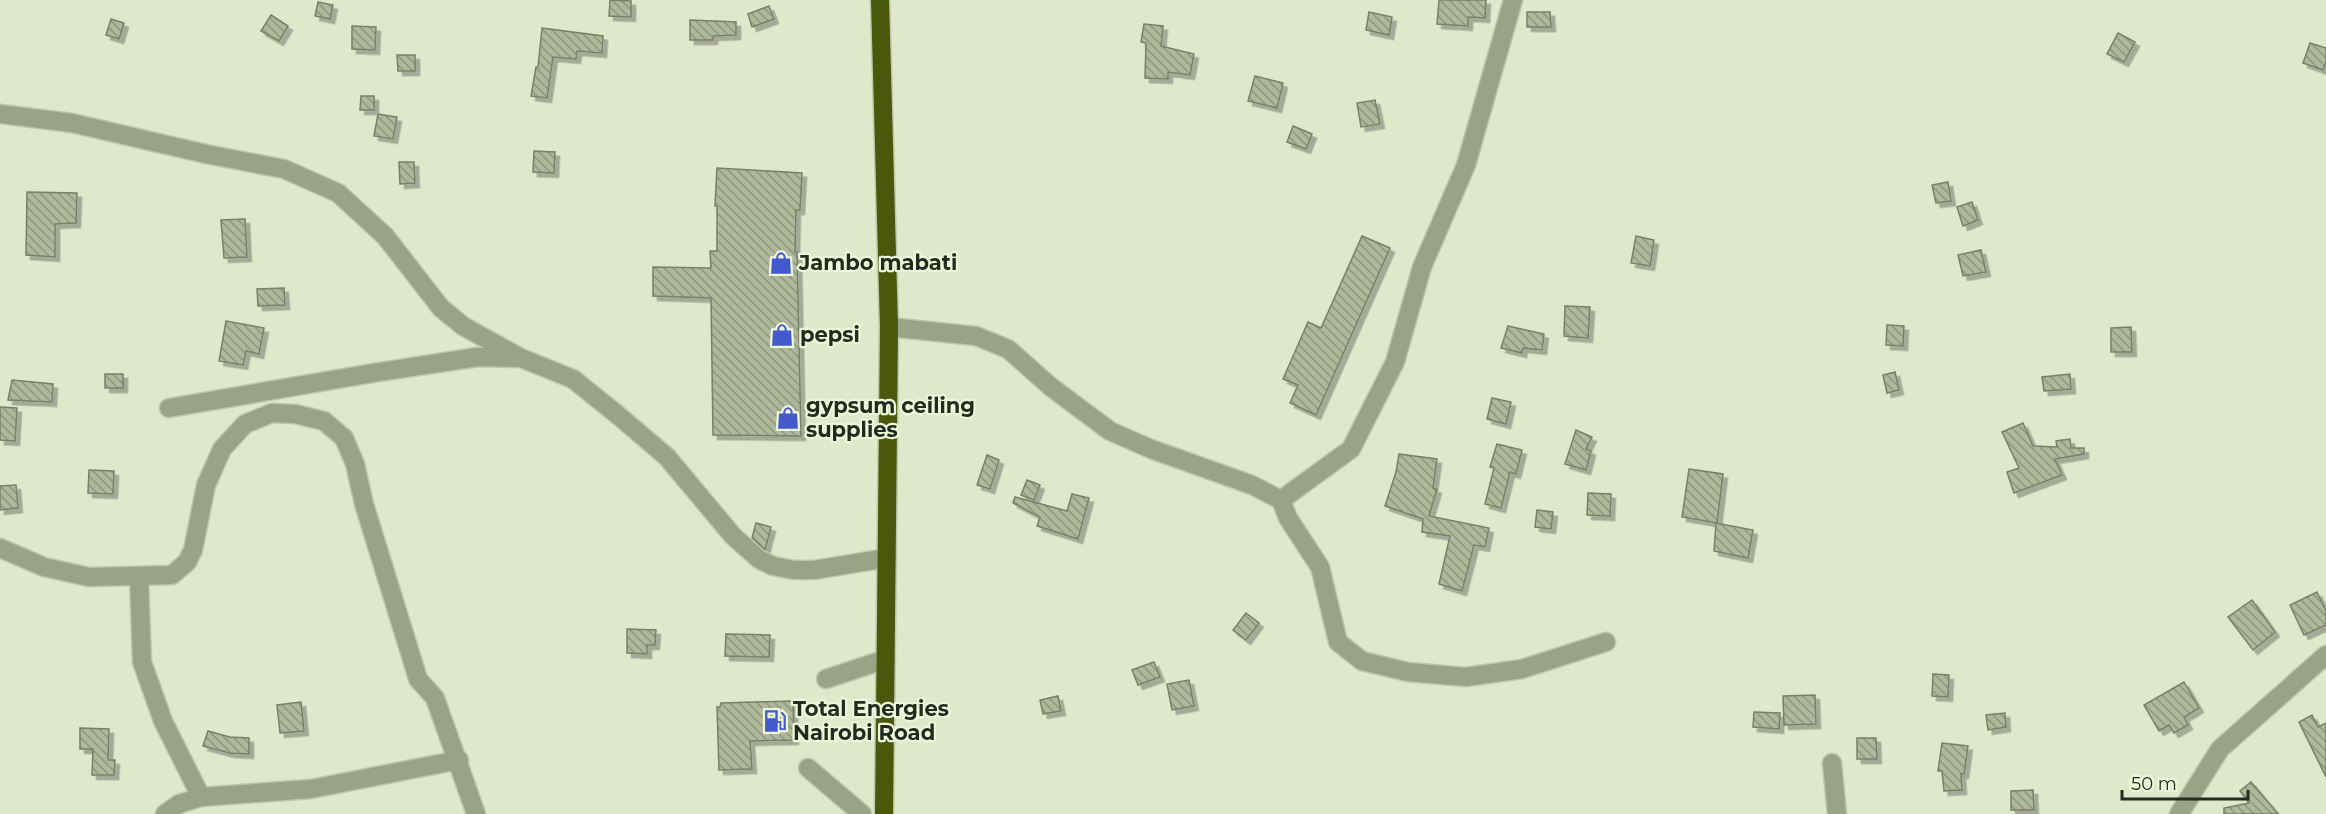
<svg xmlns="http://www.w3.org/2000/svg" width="2326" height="814" font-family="Montserrat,sans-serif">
  <defs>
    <pattern id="building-back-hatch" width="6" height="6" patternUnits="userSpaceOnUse" patternTransform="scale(1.5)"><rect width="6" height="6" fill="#b0b89c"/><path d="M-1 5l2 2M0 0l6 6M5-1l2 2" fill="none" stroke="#8f967f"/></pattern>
    <filter id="shadow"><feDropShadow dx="4.5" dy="4.5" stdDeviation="0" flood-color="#0004"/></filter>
  </defs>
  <rect width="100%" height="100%" fill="#e0e8cb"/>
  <!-- building -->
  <g fill="url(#building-back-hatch)" stroke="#788065" stroke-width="1.5" filter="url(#shadow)">
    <polygon points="610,0 631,1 631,17 609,16"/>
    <polygon points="1439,0 1486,0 1485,18 1468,17 1468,26 1437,24"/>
    <polygon points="318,2 333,5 330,19 315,16"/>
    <polygon points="769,6 774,19 752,27 748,14"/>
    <polygon points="1369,12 1392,17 1389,35 1366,30"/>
    <polygon points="1527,12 1550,12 1551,27 1527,27"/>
    <polygon points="271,15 288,26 279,41 261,31"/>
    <polygon points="111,19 124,23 119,39 106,35"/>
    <polygon points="690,20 736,22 736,35 713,36 713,40 690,40"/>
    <polygon points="1144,24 1163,26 1161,46 1194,54 1190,75 1168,72 1168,79 1145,78 1146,43 1141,42"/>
    <polygon points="352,26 376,27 375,50 352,49"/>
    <polygon points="542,28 603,36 602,53 577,51 576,59 553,57 547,98 531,96 536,67 538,67"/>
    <polygon points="2118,33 2135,42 2124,62 2107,54"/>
    <polygon points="2310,43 2326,48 2326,62 2323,70 2303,63"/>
    <polygon points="397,55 415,55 415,71 398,71"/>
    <polygon points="1255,76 1283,83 1277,108 1248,101"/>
    <polygon points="361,96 374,96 374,110 360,110"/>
    <polygon points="1375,100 1380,124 1361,127 1357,103"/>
    <polygon points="378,114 397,117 393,139 374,136"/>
    <polygon points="1293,126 1312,134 1306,149 1287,142"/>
    <polygon points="534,151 555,152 554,173 533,172"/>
    <polygon points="399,162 414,162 415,183 400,184"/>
    <polygon points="717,168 802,173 800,210 796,210 795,252 797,252 801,436 713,435 711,298 653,296 653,267 711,268 710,251 717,251 717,206 715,206"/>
    <polygon points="1948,182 1951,201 1936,203 1932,185"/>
    <polygon points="27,192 77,193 76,223 55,224 55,257 26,255"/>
    <polygon points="1972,202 1978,220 1963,226 1957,207"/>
    <polygon points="245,219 247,257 224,258 221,220"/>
    <polygon points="1362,236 1390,248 1316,415 1290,403 1298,385 1283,379 1308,322 1321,328"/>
    <polygon points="1636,236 1654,240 1650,266 1631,263"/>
    <polygon points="1981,250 1986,272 1963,276 1958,255"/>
    <polygon points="284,288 285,305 258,306 257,289"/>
    <polygon points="1565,306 1590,307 1588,338 1564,336"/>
    <polygon points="226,321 264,328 259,354 246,351 243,365 219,361"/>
    <polygon points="1887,325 1904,326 1903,346 1886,345"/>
    <polygon points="1508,326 1544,334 1542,350 1523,348 1522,353 1501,348"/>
    <polygon points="2131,327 2132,352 2111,352 2111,328"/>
    <polygon points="1895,372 1899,390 1887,393 1883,375"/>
    <rect x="105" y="374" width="18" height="14"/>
    <polygon points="2070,374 2071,389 2044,391 2042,377"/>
    <polygon points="12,380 53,384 52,402 8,400"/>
    <polygon points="1492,398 1511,402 1506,424 1487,419"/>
    <polygon points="0,407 17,408 15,441 0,440"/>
    <polygon points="2023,423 2033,446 2057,447 2056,441 2070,439 2071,448 2084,448 2084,454 2055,459 2062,475 2014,493 2007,472 2019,468 2002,432"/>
    <polygon points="1576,430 1592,437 1586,449 1591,451 1586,470 1565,464"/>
    <polygon points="1497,444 1522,450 1516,474 1510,472 1501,508 1485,504 1494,468 1490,467"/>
    <polygon points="1399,454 1437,459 1433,488 1437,489 1429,516 1489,528 1485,547 1474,545 1462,591 1439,584 1450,536 1422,532 1423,519 1385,506 1396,472"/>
    <polygon points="987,455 999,460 990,489 977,485"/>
    <polygon points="1689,469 1723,474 1717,523 1682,517"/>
    <polygon points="89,470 114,471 113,494 88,493"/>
    <polygon points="1027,480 1040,485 1034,500 1021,495"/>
    <polygon points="16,485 18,508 0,510 0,486"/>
    <polygon points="1588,493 1611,494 1610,516 1587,515"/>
    <polygon points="1072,494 1089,498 1078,539 1037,526 1040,517 1013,503 1015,497 1067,511"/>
    <polygon points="1537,510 1553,512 1551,529 1535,527"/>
    <polygon points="756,523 771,527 765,550 752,538"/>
    <polygon points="1716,523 1753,530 1748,558 1714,551"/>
    <polygon points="2317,592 2326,611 2326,625 2304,635 2290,605"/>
    <polygon points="2252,600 2275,632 2253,650 2228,617"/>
    <polygon points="1246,613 1259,623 1246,640 1233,630"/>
    <polygon points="627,629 656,630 655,645 647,645 647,654 627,653"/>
    <polygon points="726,634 770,635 769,657 725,656"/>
    <polygon points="1154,662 1160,677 1138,685 1132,670"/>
    <polygon points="1933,674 1949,675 1948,697 1932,696"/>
    <polygon points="1189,680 1194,706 1172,710 1167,684"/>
    <polygon points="2184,682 2199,708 2184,717 2188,725 2174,733 2169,725 2159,731 2144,705"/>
    <polygon points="1815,695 1816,724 1784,725 1783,696"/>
    <polygon points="1058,696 1061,711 1043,714 1040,700"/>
    <polygon points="793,701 794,740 750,741 752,769 719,770 717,707 720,707 721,703"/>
    <polygon points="301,702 304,731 280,733 277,705"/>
    <polygon points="1754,712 1780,713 1779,729 1753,727"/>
    <polygon points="2005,713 2006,727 1988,730 1986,715"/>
    <polygon points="2312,715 2318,727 2326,723 2326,777 2299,722"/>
    <polygon points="80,728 109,729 108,760 115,760 114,775 92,775 93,749 80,749"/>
    <polygon points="208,731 230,737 249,738 249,754 230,753 203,746"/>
    <polygon points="1857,738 1876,738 1877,759 1857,759"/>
    <polygon points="1942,743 1968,746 1964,774 1961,774 1962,790 1944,791 1942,771 1938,771"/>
    <polygon points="2251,782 2278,814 2224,814 2224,808 2249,803 2240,791"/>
    <polygon points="2033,790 2034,810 2011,810 2011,791"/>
  </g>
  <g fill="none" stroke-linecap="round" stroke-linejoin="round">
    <!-- street casing -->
    <g stroke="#bfc6ac" stroke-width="21">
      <g id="street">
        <polyline points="0,114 72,123 206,154 284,169 338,193 385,236 441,308 463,326 519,357"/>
        <polyline points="889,327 976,336 1008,349 1051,387 1110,431 1151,449 1252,485 1281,500 1288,518 1320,567 1338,642 1362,661 1408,672 1466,677 1522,669 1606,642"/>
        <polyline points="169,408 379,372 478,357 521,358 573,379 619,416 667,457 733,536 759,559 773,566 794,570 814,570 887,558"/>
        <polyline points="1281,500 1351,449 1395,362 1422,267 1466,165 1513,0"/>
        <polyline points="0,548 44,567 89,577 172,575 187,562 193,550 206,485 222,449 245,424 272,413 295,414 324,421 344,438 355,464 364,504 415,669 418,679 435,698 476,814"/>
        <polyline points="139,577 142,662 163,721 201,797"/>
        <polyline points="826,679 886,659"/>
        <polyline points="1832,763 1837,814"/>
        <polyline points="808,768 862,814"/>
        <polyline points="165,814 179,804 201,797 311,789 459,760"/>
        <polyline points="2179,814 2220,749 2326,655"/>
      </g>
    </g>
    <!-- highway casing -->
    <g stroke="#bfc6ac" stroke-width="21">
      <polyline id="highway" points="880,0 889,327 884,814"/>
    </g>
    <!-- street -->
    <use href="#street" stroke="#9aa384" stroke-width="18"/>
    <!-- highway -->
    <use href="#highway" stroke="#49580a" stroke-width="18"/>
  </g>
  <!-- icons -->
  <defs>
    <g id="shop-bare" transform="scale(1.8)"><path d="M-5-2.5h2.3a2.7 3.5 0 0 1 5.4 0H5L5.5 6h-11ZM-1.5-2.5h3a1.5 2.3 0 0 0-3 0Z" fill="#4359cc" stroke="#edf6d8" stroke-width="2.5" paint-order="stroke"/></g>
    <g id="fuel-bare" transform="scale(1.8)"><path d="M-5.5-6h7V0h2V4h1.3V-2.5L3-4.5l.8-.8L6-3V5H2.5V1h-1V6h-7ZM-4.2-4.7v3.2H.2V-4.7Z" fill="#4359cc" stroke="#edf6d8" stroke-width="2.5" paint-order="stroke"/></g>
  </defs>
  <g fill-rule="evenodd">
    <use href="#shop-bare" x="781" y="263"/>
    <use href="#shop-bare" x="782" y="335"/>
    <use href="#shop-bare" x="788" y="418"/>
    <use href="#fuel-bare" x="775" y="721"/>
  </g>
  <g text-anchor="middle" stroke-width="4.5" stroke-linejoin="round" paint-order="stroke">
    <!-- poi labels -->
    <g font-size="21" font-weight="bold" fill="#26291e" stroke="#edf6d8" text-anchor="start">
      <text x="799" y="270">Jambo mabati</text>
      <text x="800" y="342">pepsi</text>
      <text x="806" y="413">gypsum ceiling<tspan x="806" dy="24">supplies</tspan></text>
      <text x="793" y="716">Total Energies<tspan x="793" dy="24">Nairobi Road</tspan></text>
    </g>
  </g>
  <!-- scale -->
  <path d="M2122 790v9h126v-9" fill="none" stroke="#26291e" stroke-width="3"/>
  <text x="2131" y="790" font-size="18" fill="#26291e" stroke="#edf6d8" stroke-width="4.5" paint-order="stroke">50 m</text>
</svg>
